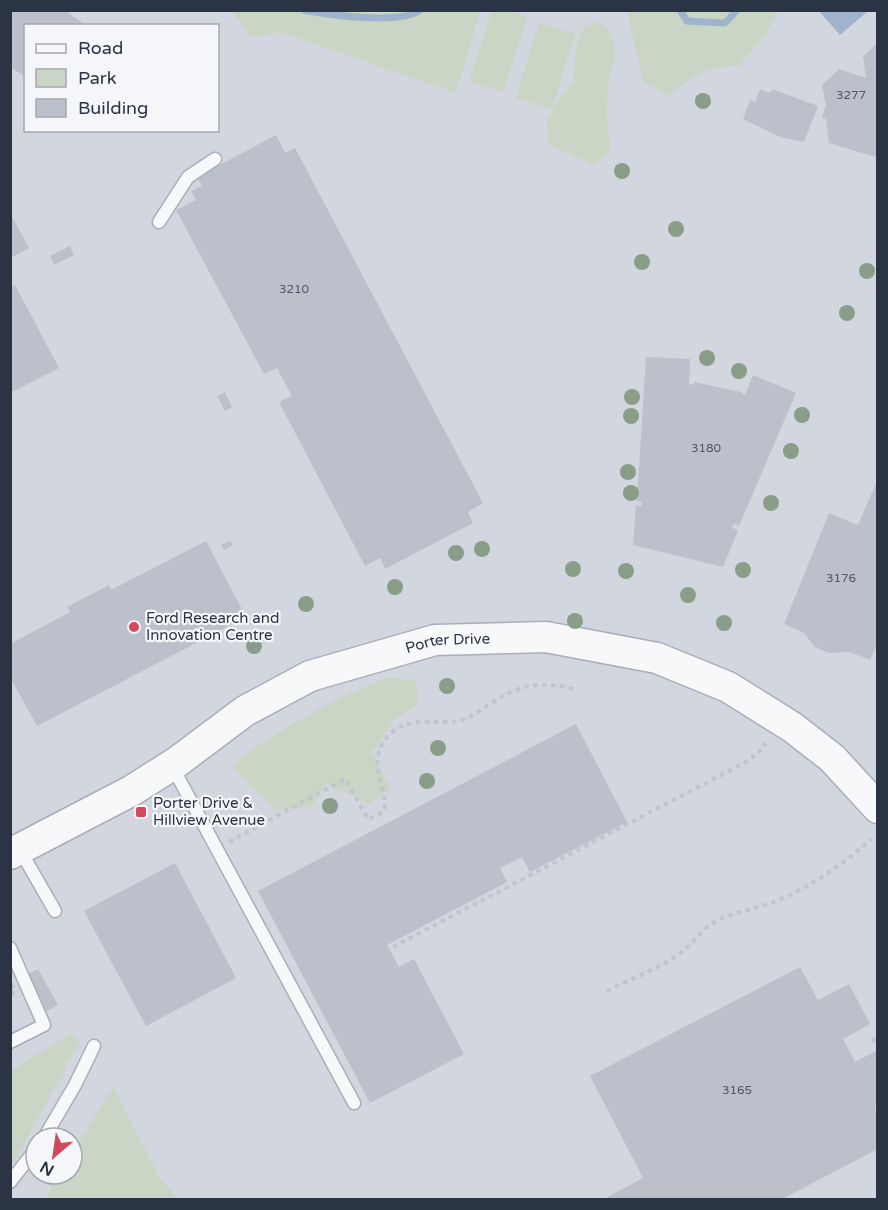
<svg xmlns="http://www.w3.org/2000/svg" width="888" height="1210" font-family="'Varela Round',sans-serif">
  <rect width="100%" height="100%" fill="#e4e7ec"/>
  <!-- built -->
  <path fill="#d2d6de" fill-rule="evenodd" d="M11,11H877V1199H11ZM26,26H218V130H26ZM36,1138H72V1174H36Z"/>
  <!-- green -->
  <g fill="#c9d6c5">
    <polygon points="492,10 507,11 527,17 503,92 469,81"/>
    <polygon points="232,11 480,11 456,93 280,32 251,38"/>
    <path d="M627,11V10L779,11L766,33L739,66C711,66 690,75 670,96L644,83Z"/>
    <path d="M601,21C624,51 612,56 608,88C606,109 607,130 611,150L594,165L548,144L547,119L573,80L576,47L584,27Z"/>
    <polygon points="539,23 575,34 552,109 516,98"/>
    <path d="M387,678L416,680L418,704L395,719L371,752L391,788L369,804L327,783L311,807L276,810L233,768L240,758C286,726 334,698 387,678Z"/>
    <polygon points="70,1034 81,1040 14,1162 11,1163 11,1071"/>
    <polygon points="113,1087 160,1178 178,1199 45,1199 60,1174 72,1174 72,1154"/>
  </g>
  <!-- water -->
  <polygon fill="#9fb4cc" points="819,11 868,11 840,35"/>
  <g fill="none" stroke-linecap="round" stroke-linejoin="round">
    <!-- stream -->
    <g stroke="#9fb4cc" stroke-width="7">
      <path d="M304,10C328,15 401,25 420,10"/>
      <polyline points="680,10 687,21 725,23 737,10"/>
    </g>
  </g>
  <!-- building -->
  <g fill="#bbc0ca">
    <polygon points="10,10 64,10 87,26 26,26 26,77 10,67"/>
    <polygon points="878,43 878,152 876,157 829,143 826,119 822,118 826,105 822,85 839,69 866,78 863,56"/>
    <polygon points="760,89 770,93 772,89 818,106 804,142 780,137 743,119 750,100 755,102"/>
    <polygon points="276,135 285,153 295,148 483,503 468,512 473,523 385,569 380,558 365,566 279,402 292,396 277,368 264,374 176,210 196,200 191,191 202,186 197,177"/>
    <polygon points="10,213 29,248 10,258"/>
    <polygon points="70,246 74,255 54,265 50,256"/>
    <polygon points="15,285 59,368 10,393 10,287"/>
    <polygon points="646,357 690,359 689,384 694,385 694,382 741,392 745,395 753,375 796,393 739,526 734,523 732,527 738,531 723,567 633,545 636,505 641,506 642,502 637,501"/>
    <polygon points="225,392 232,407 225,411 217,396"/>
    <polygon points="878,479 878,642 870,660 850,652 829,653 815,647 804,633 784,624 829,513 858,525"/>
    <polygon points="206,541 246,617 37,726 10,677 10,644 70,612 67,607 109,585 111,590"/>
    <polygon points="230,541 233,545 224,550 221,545"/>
    <polygon points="576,724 627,822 530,872 522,857 500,868 507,882 387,945 399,967 414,959 464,1054 370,1103 258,891"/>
    <polygon points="175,863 236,978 146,1026 84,911"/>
    <polygon points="800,967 818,1000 849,984 870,1024 843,1039 855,1062 878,1050 878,1103 875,1104 878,1149 780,1200 602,1200 643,1178 590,1076"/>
    <polygon points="38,969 58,1005 47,1011 26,975"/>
    <polygon points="10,980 15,987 12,989 15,994 10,996"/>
  </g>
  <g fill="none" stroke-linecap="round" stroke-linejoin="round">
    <!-- service casing -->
    <g stroke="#a9aeb7" stroke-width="15">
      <g id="service">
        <polyline points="159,222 188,177 215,159"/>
        <polyline points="172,766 354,1103"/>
        <polyline points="20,850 55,911"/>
        <polyline points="10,948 44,1025 10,1042"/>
        <polyline points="44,1138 75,1085 94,1046"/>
        <polyline points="10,1182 36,1149"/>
      </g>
    </g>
    <!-- tertiary casing -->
    <g stroke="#a9aeb7" stroke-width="33">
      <g id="tertiary">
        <path id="s1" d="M10,854L131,791L177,762L245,711L310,676L435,640L546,637L657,658L728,687L792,727L832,758L878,808"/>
      </g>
    </g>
    <!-- path -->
    <g stroke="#c2c5cb" stroke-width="4" stroke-dasharray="4.5 4.5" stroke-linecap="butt">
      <path d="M229,842L345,779L368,819C373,817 381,814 384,810C391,795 363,764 388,736C409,713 437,727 462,720C474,716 483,708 493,702C520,684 545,680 576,690"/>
      <polyline points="393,947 746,762 760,751 766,743"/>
      <path d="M607,991C632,978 662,968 684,950C696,941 703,927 718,920C737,911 760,908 779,900C813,885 844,864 871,839"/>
      <polyline points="872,1041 878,1038"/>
    </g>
    <!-- service -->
    <use href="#service" stroke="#f7f8fa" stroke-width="12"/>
    <!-- tertiary -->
    <use href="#tertiary" stroke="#f7f8fa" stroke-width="30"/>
  </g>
  <!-- trees -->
  <g fill="#899d89">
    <circle cx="703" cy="101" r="8"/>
    <circle cx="622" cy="171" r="8"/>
    <circle cx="676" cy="229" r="8"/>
    <circle cx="642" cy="262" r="8"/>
    <circle cx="867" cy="271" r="8"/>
    <circle cx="847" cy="313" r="8"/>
    <circle cx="707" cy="358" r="8"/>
    <circle cx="739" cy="371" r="8"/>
    <circle cx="632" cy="397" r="8"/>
    <circle cx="802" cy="415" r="8"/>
    <circle cx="631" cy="416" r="8"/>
    <circle cx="791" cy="451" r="8"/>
    <circle cx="628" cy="472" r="8"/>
    <circle cx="631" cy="493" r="8"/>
    <circle cx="771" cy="503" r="8"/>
    <circle cx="482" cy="549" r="8"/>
    <circle cx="456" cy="553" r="8"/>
    <circle cx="573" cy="569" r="8"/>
    <circle cx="743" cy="570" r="8"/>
    <circle cx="626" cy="571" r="8"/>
    <circle cx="395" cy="587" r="8"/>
    <circle cx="688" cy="595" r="8"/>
    <circle cx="306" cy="604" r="8"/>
    <circle cx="575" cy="621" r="8"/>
    <circle cx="724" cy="623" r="8"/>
    <circle cx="254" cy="646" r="8"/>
    <circle cx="447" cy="686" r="8"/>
    <circle cx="438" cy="748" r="8"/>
    <circle cx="427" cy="781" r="8"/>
    <circle cx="330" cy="806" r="8"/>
  </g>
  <!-- markers -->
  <g fill="#d1495b" stroke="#f4f6f9" stroke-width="2">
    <circle cx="134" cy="627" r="6"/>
    <rect x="135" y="806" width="12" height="12" rx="3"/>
  </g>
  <g text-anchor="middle" stroke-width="4.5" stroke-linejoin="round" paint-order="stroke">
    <!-- number labels -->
    <g font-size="12" fill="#4f5766">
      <text x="851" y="99">3277</text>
      <text x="294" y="293">3210</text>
      <text x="706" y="452">3180</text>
      <text x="841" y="582">3176</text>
      <text x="737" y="1094">3165</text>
    </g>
    <!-- poi labels -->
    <g font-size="15" fill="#2b3445" stroke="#f4f6f9" text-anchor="start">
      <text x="146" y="623">Ford Research and<tspan x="146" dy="17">Innovation Centre</tspan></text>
      <text x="153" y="808">Porter Drive &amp;<tspan x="153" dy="17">Hillview Avenue</tspan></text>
    </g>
    <!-- street labels -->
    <g font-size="15" fill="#2b3445" stroke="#f4f6f9">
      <text dy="5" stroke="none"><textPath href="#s1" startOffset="492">Porter Drive</textPath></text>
    </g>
  </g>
  <!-- border -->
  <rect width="888" height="1210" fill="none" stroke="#2b3445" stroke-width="24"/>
  <!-- legend -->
  <rect x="24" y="24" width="195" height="108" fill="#f4f6f9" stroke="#a4a8b1" stroke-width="1.5"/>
  <rect x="36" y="44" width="30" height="9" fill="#f7f8fa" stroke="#a4a8b1" stroke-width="1.5"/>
  <text x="78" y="54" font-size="18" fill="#2b3445">Road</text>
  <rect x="36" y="69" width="30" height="18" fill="#c9d6c5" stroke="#a4a8b1" stroke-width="1.5"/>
  <text x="78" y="84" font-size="18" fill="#2b3445">Park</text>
  <rect x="36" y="99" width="30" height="18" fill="#bbc0ca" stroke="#a4a8b1" stroke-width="1.5"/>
  <text x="78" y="114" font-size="18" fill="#2b3445">Building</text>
  <!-- north arrow -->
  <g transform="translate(54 1156) rotate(209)"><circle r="28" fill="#f4f6f9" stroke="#a4a8b1" stroke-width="1.5"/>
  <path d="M0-4.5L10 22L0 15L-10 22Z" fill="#d1495b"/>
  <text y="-9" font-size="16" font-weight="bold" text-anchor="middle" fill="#2b3445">N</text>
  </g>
</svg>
